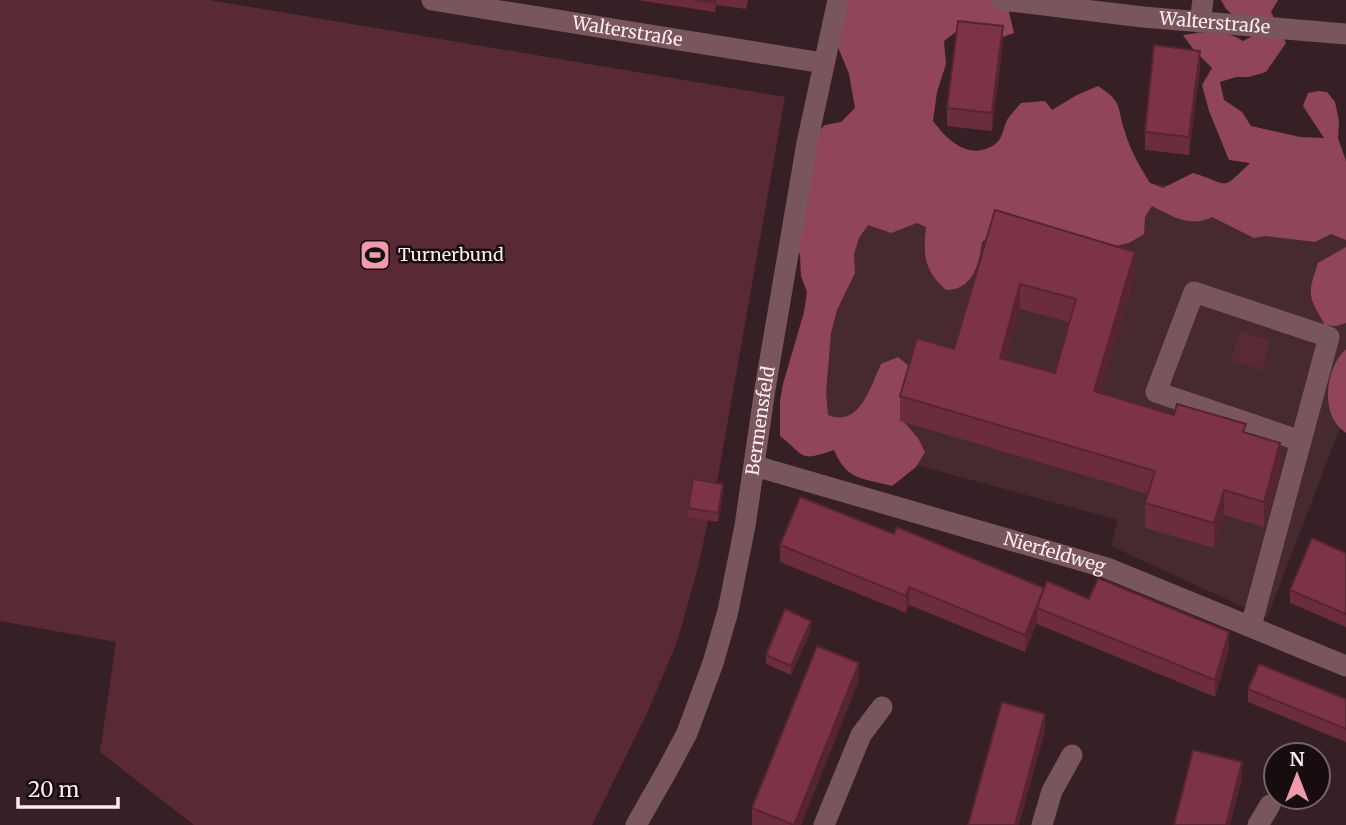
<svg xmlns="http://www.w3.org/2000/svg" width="1346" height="825" font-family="Merriweather,serif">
  <rect width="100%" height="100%" fill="#372025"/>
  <!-- built -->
  <polygon fill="#472a30" points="856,152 1346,204 1346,412 1267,618 1111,546 1118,520 821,439 802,427"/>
  <!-- green -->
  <g fill="#592a35">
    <polygon points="0,0 209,0 785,97 719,471 698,567 678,639 649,709 592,825 194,825 100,752 116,642 0,621"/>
    <polygon points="1240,332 1270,341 1262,370 1231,361"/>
  </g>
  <!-- forest -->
  <g fill="#914558">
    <path d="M844,0H1006L1014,33L1003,37L961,28L944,41L946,64L937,92L933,121C947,140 969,161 994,145C1003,139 1003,128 1007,120C1011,114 1017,108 1021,103L1045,101L1052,110L1077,95L1098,86C1124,103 1116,106 1125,132C1130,150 1140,167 1150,183L1163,188L1193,173C1231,184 1219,193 1250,163L1229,160L1209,111L1202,85L1212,68L1193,49L1183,35C1205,32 1224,29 1243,41L1255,35L1226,9L1221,0H1278L1271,12L1286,43L1266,72L1249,77H1236L1220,82L1224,100L1242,112L1251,126L1300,137L1324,138L1303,106L1308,93L1318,91L1327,92L1335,102L1339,121L1338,138L1346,161V240L1331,234L1315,242L1265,236L1254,238L1212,217C1190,228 1172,216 1152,206L1145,217L1144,234L1129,243L1112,247L999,231L982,242C979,264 973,290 946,290C924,270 923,256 926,227L917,223L891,233L868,225L859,238L854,254L855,273L837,310L831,333L826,393L828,415C860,428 870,387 881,364L898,357L909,366L904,422L918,438L925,452L916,467L892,486C863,478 847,481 834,450C798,462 807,457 780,436V401L783,384L804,312L807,292L801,276L800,255L792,240L807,143L825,125L841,122L855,108L849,74L838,47Z"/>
    <path d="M1346,247V323L1336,326L1325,325C1308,296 1307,296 1318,263Z"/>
    <path d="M1346,349V433C1319,416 1325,368 1346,349Z"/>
  </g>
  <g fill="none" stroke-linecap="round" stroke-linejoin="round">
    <!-- minor -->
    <g stroke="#78565c" stroke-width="21">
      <path id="s1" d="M432,0L823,63"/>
      <path id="s2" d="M1001,0L1143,17L1346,34"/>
      <polyline points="1200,22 1203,0"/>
      <path id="s3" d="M755,466L1107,568L1346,666"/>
      <polyline points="1251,626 1329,337 1194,292 1156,392 1301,441"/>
      <path id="s4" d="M636,825L668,769L687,733L713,663L728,611L745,526L765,389L807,143L838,0"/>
      <polyline points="824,825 861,735 882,707"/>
      <polyline points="1042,825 1052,791 1072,755"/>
      <polyline points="1258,825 1270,805"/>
    </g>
  </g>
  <!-- wall -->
  <g fill="#6b2c3c" fill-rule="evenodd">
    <polygon points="637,0 748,0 746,9 716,5 715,12"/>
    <polygon points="1003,43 992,131 947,126 947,108"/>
    <polygon points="1200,68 1189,155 1145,150 1145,132"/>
    <path d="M995,210L1135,276L1100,393L1174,415L1246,433L1280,468L1264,527L1224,515L1214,548L1145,528V503L1148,494L900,421V396L954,349ZM1020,309L1069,322L1055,373L1006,360Z"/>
    <polygon points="723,493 718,522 688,517 688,508"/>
    <polygon points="894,534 1044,588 1089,599 1229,649 1215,697 1037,624 1037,623 1025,652 909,605 906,613 780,562 780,545"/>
    <polygon points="1346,553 1346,627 1290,603 1290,590"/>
    <polygon points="811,630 791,675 766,664 766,655"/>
    <polygon points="859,680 801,825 752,825 752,808"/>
    <polygon points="1248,689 1346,699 1346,742 1248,702"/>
  </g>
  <!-- shaded-wall -->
  <g fill="#572431">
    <polygon points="1003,26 1003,43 992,131 992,113"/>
    <polygon points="1200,51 1200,68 1189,155 1189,137"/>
    <polygon points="1135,252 1135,276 1094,415 1094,391"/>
    <polygon points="1020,284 1020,309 1000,382 1000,358"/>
    <polygon points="1280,443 1280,468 1264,527 1264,502"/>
    <polygon points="723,484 723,493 718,522 718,513"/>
    <polygon points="1224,490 1224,515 1214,548 1214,523"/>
    <polygon points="909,587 909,605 906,613 906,596"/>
    <polygon points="1044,588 1037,608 1037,623 1025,652 1025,635"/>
    <polygon points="811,621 811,630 791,675 791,666"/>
    <polygon points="1229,632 1229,649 1215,697 1215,680"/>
    <polygon points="859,663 859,680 801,825 794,825"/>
    <polygon points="1045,714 1045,731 1019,825 1015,825"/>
    <polygon points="1242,762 1242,779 1230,825 1226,825"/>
  </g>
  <!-- building -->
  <g fill="#7c3346" stroke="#572431" stroke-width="2" fill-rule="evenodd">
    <polygon points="694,0 715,0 715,3"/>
    <polygon points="958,21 1003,26 992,113 947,108"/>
    <polygon points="1154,45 1200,51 1189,137 1145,132"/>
    <path d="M995,210L1135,252L1094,391L1174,415L1177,404L1246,424L1243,432L1280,443L1264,502L1224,490L1214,523L1145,503L1155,471L900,396L917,338L954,349ZM1020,284L1076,299L1055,373L1000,358Z"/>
    <polygon points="693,479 723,484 718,513 688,508"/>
    <polygon points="800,497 894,534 897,527 1044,588 1025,635 909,587 906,596 780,545"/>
    <polygon points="1312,538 1346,553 1346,614 1290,590"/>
    <polygon points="1098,578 1229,632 1215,680 1037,608 1047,581 1089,599"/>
    <polygon points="785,609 811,621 791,666 766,655"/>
    <polygon points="817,646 859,663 794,825 752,808"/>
    <polygon points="1259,664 1346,699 1346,729 1248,689"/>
    <polygon points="1002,702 1045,714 1015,825 968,825"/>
    <polygon points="1193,750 1242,762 1226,825 1174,825"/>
  </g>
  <!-- icons -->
  <defs>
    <g id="stadium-square" transform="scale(1.575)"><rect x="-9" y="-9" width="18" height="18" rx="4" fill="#f29aac" stroke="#170d0f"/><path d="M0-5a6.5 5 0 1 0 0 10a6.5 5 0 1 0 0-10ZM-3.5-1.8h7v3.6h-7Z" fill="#111"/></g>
  </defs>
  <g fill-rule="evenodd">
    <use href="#stadium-square" x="375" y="255"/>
  </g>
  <g text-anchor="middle" stroke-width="5" stroke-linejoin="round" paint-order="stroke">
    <!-- street labels -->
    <g font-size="18" fill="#fcecef" stroke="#170d0f">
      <text dy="6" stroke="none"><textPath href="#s2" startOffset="215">Walterstraße</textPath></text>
      <text dy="6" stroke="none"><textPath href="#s1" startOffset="198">Walterstraße</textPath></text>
      <text dy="6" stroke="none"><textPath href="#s4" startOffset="427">Bermensfeld</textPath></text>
      <text dy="6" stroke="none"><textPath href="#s3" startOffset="312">Nierfeldweg</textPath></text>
    </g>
    <!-- poi labels -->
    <g font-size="18" fill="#fcecef" stroke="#170d0f" text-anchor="start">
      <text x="398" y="261">Turnerbund</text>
    </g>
  </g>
  <!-- north arrow -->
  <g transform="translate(1297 776)"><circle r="33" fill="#170d0f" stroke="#736669" stroke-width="2"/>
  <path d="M0-5L12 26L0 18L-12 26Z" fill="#f29aac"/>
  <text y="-10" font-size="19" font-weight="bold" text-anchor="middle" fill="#fcecef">N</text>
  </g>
  <!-- scale -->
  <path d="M18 797v10h100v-10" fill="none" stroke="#fcecef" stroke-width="3.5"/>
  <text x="28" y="797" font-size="21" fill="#fcecef" stroke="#170d0f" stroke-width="5" paint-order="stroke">20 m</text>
</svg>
